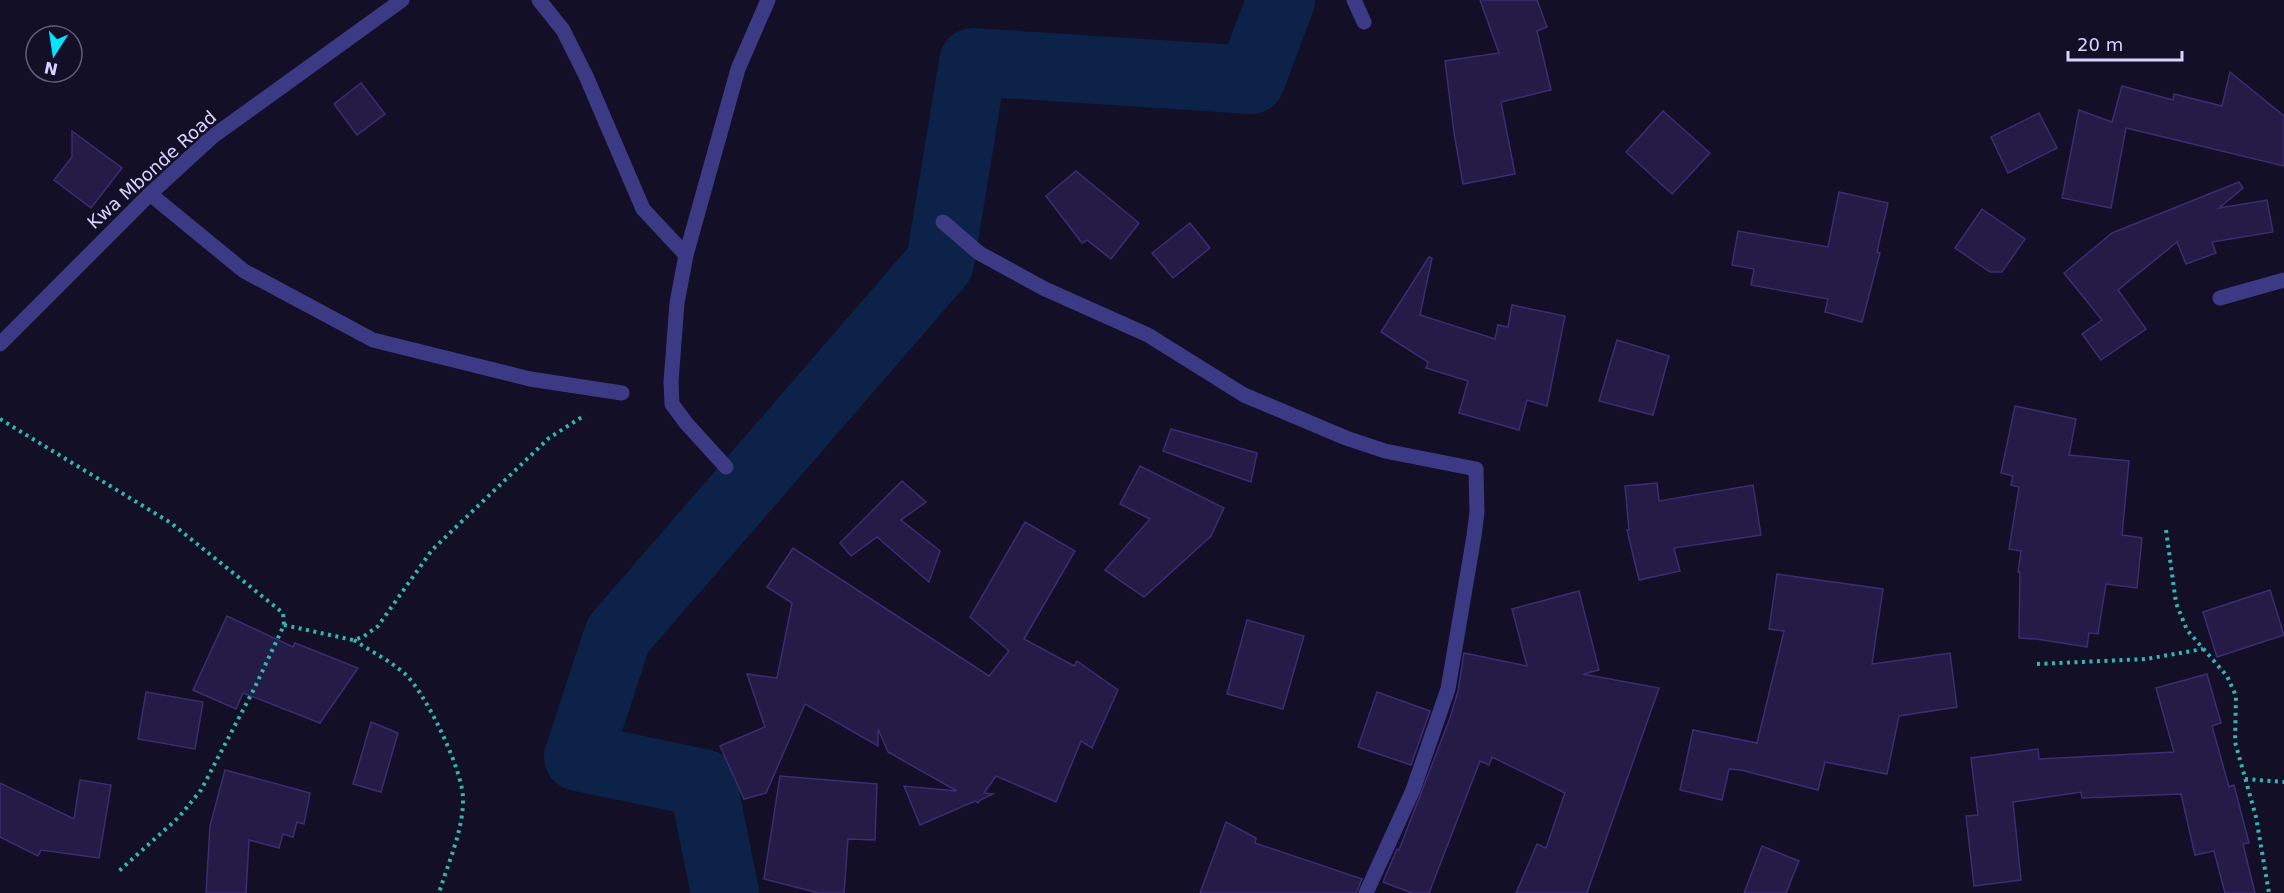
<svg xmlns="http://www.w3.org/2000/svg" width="2284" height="893" font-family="'DejaVu Sans',sans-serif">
  <rect width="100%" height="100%" fill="#130f26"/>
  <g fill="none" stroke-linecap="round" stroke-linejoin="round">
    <!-- river -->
    <polyline stroke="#0c2248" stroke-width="68" points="725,893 703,783 578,757 618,635 940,263 973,62 1251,80 1281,0"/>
  </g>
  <!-- building -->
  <g fill="#241b47" stroke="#3b2d73" stroke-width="1.5">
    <polygon points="1480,0 1537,0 1547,27 1537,31 1551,90 1501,102 1515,174 1463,184 1454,133 1445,61 1499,53"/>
    <polygon points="2230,72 2284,116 2284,166 2126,128 2111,208 2062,198 2079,110 2112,122 2122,86 2173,100 2174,94 2222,106"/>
    <polygon points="361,83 385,114 357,135 334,104"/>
    <polygon points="1663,111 1710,153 1672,194 1626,152"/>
    <polygon points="2039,113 2057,148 2008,173 1991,137"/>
    <polygon points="72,131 122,168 91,208 54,180 72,157"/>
    <polygon points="1076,171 1139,223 1111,259 1087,240 1082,243 1046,196"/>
    <polygon points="2239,182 2243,188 2219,208 2267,200 2273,232 2212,242 2216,253 2186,264 2177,242 2118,290 2146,329 2101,360 2082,334 2102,320 2064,273 2112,233"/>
    <polygon points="1839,192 1888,203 1877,252 1880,253 1862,322 1825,312 1828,299 1751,285 1754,269 1732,265 1738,231 1828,247"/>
    <polygon points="1982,209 2025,239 2002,272 1990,272 1955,248"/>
    <polygon points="1190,223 1210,248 1173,278 1152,253"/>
    <polygon points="1429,257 1432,258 1420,315 1495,339 1498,325 1508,327 1512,305 1565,316 1547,406 1527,400 1519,430 1459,413 1468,381 1426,368 1428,362 1381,332"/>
    <polygon points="1617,340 1669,356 1653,415 1599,401"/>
    <polygon points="2015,406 2076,419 2069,455 2129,461 2122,535 2142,538 2137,588 2106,584 2098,634 2089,633 2087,647 2036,639 2019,638 2020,572 2018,572 2021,551 2009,549 2019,487 2011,485 2013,476 2001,473"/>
    <polygon points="1171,429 1257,453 1251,482 1163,451"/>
    <polygon points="1140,466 1224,508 1211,536 1144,597 1105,570 1150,519 1120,504"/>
    <polygon points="902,481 926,502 901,520 940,551 929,582 877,537 851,556 840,543"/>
    <polygon points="1657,483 1659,501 1753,485 1761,535 1674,548 1680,571 1639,580 1627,530 1629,530 1625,486"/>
    <polygon points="1025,522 1075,551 1024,639 1074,666 1077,661 1118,690 1092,748 1081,741 1056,802 996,776 984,793 993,794 980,800 978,803 975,801 920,825 904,786 957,791 888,752 878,729 878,746 805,704 766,793 744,799 720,746 765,727 747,674 777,678 792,603 767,587 793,548 989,676 1009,651 970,617"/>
    <polygon points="1777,574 1883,589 1872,664 1950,653 1957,707 1899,716 1887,774 1825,762 1818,790 1741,770 1729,769 1722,800 1680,790 1693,730 1757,743 1784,631 1769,629"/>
    <polygon points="2270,590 2284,635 2217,657 2203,612"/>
    <polygon points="1579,591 1599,670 1583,674 1659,688 1587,893 1516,893 1537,844 1546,848 1565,793 1492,757 1489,765 1480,761 1429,893 1412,893 1383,882 1397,849 1399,850 1450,718 1458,691 1464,653 1527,666 1512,609"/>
    <polygon points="227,616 293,647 295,643 358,668 320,723 243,693 236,709 193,690"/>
    <polygon points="1247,620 1304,636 1283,709 1227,694"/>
    <polygon points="2207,674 2221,723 2212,726 2229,787 2234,785 2249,843 2243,844 2255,893 2225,893 2214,851 2195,855 2181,794 2082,798 2081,792 2013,802 2021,880 1974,886 1966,816 1978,815 1971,758 2038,749 2039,759 2174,752 2156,688"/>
    <polygon points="146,692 203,702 195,749 138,739"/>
    <polygon points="1377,692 1430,711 1411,765 1358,747"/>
    <polygon points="371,722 398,733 381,792 353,784"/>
    <polygon points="225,770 310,793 304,824 297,822 293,837 283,834 279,848 249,840 246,893 206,893 210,826"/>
    <polygon points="780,776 877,784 875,840 848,839 844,893 819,893 764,879"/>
    <polygon points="80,780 111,785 99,858 41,850 38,856 0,837 0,783 74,819"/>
    <polygon points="1226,822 1256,838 1255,843 1362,879 1356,893 1200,893"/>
    <polygon points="1762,846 1799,861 1786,893 1744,893"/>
  </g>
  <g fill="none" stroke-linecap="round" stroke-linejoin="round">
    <!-- path -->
    <g stroke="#2fb8b0" stroke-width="4" stroke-dasharray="3 4.5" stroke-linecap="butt">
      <polyline points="0,419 171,523 283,613 284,625 254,689 201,790 179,817 119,871"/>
      <polyline points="2166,530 2176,603 2187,630 2227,676 2236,696 2235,742 2256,817 2269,893"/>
      <polyline points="284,625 353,640 363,637 378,626 432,550 549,438 585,415"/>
      <path d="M354,640C370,651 389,660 404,673C425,691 464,772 463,800C463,831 448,863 439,893"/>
      <polyline points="2037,664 2146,659 2203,649"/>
      <polyline points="2245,779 2284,782"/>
    </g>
    <!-- minor -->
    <g stroke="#3d3a85" stroke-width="15">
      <polyline points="539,0 563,30 586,76 643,209 686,255"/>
      <polyline points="1354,0 1364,22"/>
      <polyline points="150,194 244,271 373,340 530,379 622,393"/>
      <polyline points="943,222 979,253 1045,289 1148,335 1244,395 1346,438 1385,451 1476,469 1477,512 1474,536 1448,689 1413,790 1366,893"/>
      <polyline points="2220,298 2284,280"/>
      <polyline points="0,344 150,194 212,137 402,0"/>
      <polyline points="726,467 686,423 672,404 671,382 677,303 686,255 738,69 768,0"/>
    </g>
  </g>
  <g text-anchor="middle" stroke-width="5" stroke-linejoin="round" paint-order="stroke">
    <!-- street labels -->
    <g font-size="18" fill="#d9d4ff" stroke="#130f26">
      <text transform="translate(152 170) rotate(-42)" y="6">Kwa Mbonde Road</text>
    </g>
  </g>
  <!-- north arrow -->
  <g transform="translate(54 54) rotate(192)"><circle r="28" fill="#130f26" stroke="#625e7d" stroke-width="1.5"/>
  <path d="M0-4.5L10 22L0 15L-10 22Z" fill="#00e5ff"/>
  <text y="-9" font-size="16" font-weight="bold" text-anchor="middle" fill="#d9d4ff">N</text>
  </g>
  <!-- scale -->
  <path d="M2068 51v9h114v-9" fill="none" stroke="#d9d4ff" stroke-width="3"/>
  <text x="2077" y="51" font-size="18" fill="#d9d4ff" stroke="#130f26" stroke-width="4.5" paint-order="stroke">20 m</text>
</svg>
